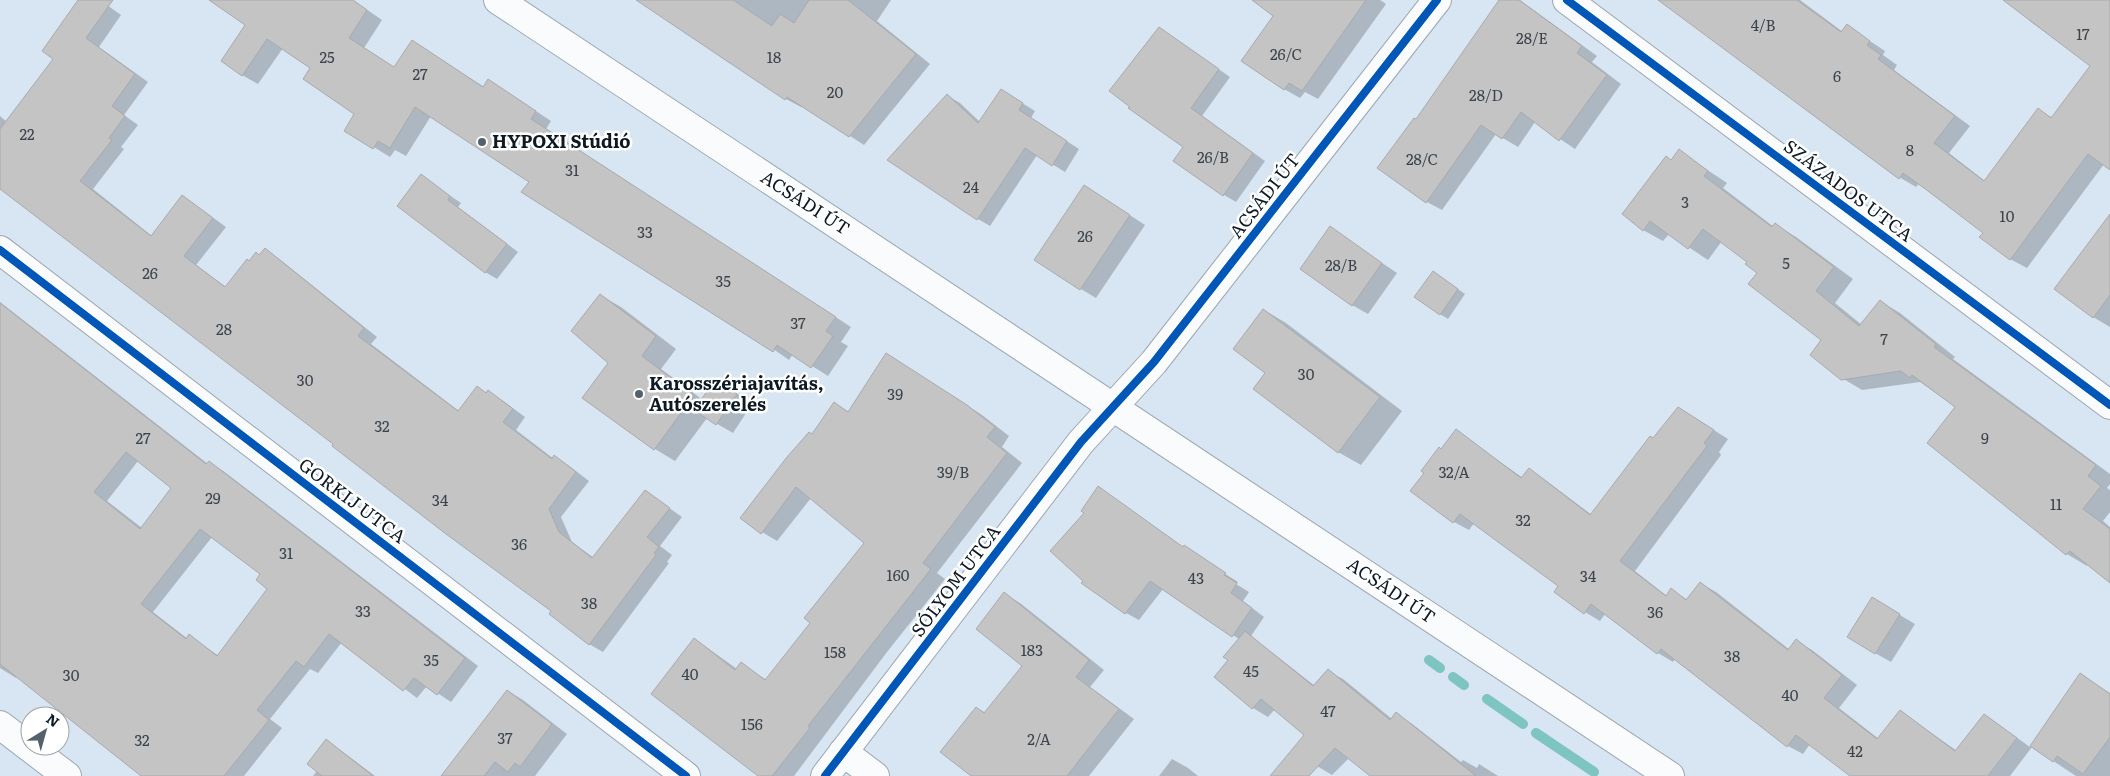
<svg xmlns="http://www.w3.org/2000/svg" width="2110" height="776" font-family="Literata,serif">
  <rect width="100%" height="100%" fill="#d8e5f2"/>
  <!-- shadow -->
  <g fill="#0003" fill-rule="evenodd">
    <polygon points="79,0 100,0 121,15 99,47 148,82 124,115 138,125 121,147 124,149 93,189 152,236 183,196 226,227 196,265 226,287 249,262 265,250 278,258 377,337 371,344 459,411 477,388 502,400 525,417 516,430 554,459 555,457 568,465 589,481 561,517 572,542 594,558 645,491 682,517 660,546 672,555 667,562 669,563 603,652 589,644 553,611 447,533 155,305 0,187 0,116 7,122 55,59"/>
    <polygon points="220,0 353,0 382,20 364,48 395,68 412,41 484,87 489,81 504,90 551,121 546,129 851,327 841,342 848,346 828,376 793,354 789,360 531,181 431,116 406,156 395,150 390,157 346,130 356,114 312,67 283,48 258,84 242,75 247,24"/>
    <polygon points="637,0 891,0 877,21 930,64 864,145 802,105 801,107 786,99"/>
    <polygon points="1278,0 1380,0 1386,4 1318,99 1305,92 1300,98 1284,89 1275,16"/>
    <polygon points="1500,0 1520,0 1597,56 1592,62 1621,84 1575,149 1535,122 1518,147 1496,134 1442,210 1427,202 1416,121"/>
    <polygon points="1661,0 1800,0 1843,32 1847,26 1885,51 1883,55 1897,65 1894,70 1970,126 1949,153 1985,181 2038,110 2053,118 2092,66 2031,22 2011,0 2110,0 2110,168 2104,164 2027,268 2010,259 1985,232 1919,183 1916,187 1899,177"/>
    <polygon points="1171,36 1230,77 1202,116 1265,161 1236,202 1224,195 1184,147"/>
    <polygon points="948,96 960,103 980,122 1014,98 1035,111 1031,118 1079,149 1065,172 1037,155 990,226 978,219"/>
    <polygon points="1679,151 1727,183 1723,188 1774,227 1776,225 1796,237 1853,279 1835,303 1862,325 1880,301 1900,313 1955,357 1953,359 2110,474 2110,484 2107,488 2110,490 2110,512 2103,521 2110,527 2110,581 2088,564 2087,566 2067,554 1956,407 1920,382 1862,390 1842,378 1823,339 1749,261 1722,241 1708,260 1669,234 1663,241 1643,230 1672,161"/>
    <polygon points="421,176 461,203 458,207 518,252 497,279 485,272"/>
    <polygon points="1085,186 1145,225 1096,298 1081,289"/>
    <polygon points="2110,216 2110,327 2093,317"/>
    <polygon points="1330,228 1397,273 1368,314 1352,305"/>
    <polygon points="1441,277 1465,294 1448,319 1440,314"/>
    <polygon points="600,295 621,307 676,349 661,369 703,400 717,380 752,404 733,433 707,418 675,461 655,449 584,397 610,363"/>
    <path d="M0,302L208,464L222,470L478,666L451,702L427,686L417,698L342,642L318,673L310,669L270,719L282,728L244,776H143L18,675L16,678L0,668ZM138,461L173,488L142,528L107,501ZM212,537L262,574L269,589L219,656L190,636L188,639L153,612Z"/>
    <polygon points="1264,310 1286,323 1402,411 1361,465 1338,452 1267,373"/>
    <polygon points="902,364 982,415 1009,436 1002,447 1022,463 937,573 945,579 887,652 794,776 760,776 695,639 737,669 741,664 767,680 812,623 866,543 811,498 777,541 762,532 812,435 835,404 849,412"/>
    <polygon points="1693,417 1728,439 1719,452 1721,455 1635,571 1667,596 1671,590 1688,600 1700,583 1716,592 1790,650 1796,641 1812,650 1857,685 1839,708 1879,739 1900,711 1957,751 1985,715 2030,747 2081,675 2110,693 2110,776 2076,776 2032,747 2010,776 1852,776 1810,744 1803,754 1788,746 1675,659 1673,662 1658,653 1605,614 1600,621 1585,612 1560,586 1474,523 1469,530 1454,522 1442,450 1456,431 1523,478 1529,470 1544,479 1592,515 1654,439"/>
    <polygon points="1099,488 1184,548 1238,582 1236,584 1249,592 1243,601 1264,617 1251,636 1315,686 1328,671 1343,679 1392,719 1396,714 1411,723 1461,762 1463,760 1477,768 1479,764 1498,776 1372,776 1349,758 1332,775 1317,766 1305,734 1275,709 1268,717 1253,708 1215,677 1229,660 1239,639 1163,589 1139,620 1126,613 1086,513"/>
    <polygon points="1005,594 1020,603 1104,670 1090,687 1134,719 1089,776 976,776 977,708 986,713 1024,666"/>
    <polygon points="1888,608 1915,624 1891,662 1875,653"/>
    <polygon points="508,691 523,700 567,734 535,776 442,776"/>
    <polygon points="326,741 339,749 375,776 313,776 317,771"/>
    <polygon points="1172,759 1188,768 1198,776 1159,776"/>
  </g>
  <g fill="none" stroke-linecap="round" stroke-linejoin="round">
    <!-- stream -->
    <g stroke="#7ec4c0" stroke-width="10">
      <polyline points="1429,660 1440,668"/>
      <polyline points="1453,677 1464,685"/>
      <polyline points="1487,699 1523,724"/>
      <polyline points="1536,733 1594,772"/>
    </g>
  </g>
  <!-- building -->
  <g fill="#c4c4c5" stroke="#a9aaaa" fill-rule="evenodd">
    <polygon points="78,0 113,0 86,38 135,74 112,106 125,116 109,138 112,140 80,181 151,236 182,195 213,218 184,256 225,287 247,259 249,261 256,252 259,255 265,248 364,328 358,336 458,411 477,386 486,393 488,390 513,409 503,422 552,459 554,455 576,472 549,509 559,532 592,558 645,490 670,508 647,537 659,547 654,553 656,555 589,645 549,614 551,611 446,534 332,446 333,444 0,189 0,129 53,59 42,51"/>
    <polygon points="209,0 353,0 367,10 349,38 394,67 412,40 483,87 488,79 536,111 531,119 836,317 826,331 833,336 811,368 777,345 773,352 521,192 529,182 415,107 390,148 378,141 373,149 344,131 354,114 303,79 310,68 267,39 242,76 221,61 245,25"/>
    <polygon points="636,0 733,0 772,26 780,14 794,23 809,0 848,0 916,54 849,137 787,97 785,100"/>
    <polygon points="1252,0 1366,0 1302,91 1289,83 1284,90 1241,61 1273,16"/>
    <polygon points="1499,0 1519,0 1582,46 1577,53 1607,75 1559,141 1521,112 1502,139 1481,125 1426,203 1377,168 1414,118 1416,119"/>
    <polygon points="1658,0 1797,0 1841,32 1847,24 1870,41 1867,45 1881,55 1878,59 1955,116 1934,143 1984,181 2038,108 2051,118 2090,66 2003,0 2110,0 2110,170 2088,154 2010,260 1979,237 1983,233 1928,191 1903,173 1899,179"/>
    <polygon points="1159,27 1219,69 1191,108 1253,153 1223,196 1173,161 1183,147 1128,108 1130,107 1109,91"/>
    <polygon points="1001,89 1023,103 1019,110 1067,141 1052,166 1025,148 977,220 887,160 947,94 978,123"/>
    <polygon points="1679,149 1708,171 1704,176 1772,227 1775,223 1834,267 1816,291 1859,326 1880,300 1936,344 1934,347 2096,465 2088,476 2101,486 2083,509 2110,529 2110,583 2070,551 2066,555 1927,443 1955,407 1912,375 1910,378 1901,371 1841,380 1810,355 1821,340 1748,284 1757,273 1745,264 1747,262 1703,229 1688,249 1650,221 1643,231 1622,214 1666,156 1671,160"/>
    <polygon points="421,174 450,196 448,200 507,244 485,273 397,206"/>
    <polygon points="1084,185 1130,215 1080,290 1034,260"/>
    <polygon points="2110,214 2110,295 2093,318 2054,289"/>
    <polygon points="1330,226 1382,263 1352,306 1300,269"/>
    <polygon points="1433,271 1458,289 1440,315 1414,297"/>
    <polygon points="600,294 656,336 642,356 694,395 654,450 582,398 608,363 571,331"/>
    <path d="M0,303L206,464L209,461L465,658L437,695L414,678L403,691L329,634L304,667L296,661L257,710L269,720L224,776H141L0,664ZM126,452L171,488L140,529L94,492ZM200,529L260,574L256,580L267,589L217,656L189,634L186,639L141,604Z"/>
    <polygon points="1263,309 1380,397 1338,453 1253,389 1265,373 1233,349"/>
    <polygon points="886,353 967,405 995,427 987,437 1007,453 923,563 931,569 808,726 810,728 772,776 758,776 651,694 694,638 735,670 741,662 765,680 810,623 804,618 864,543 796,487 761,534 740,518 787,457 809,432 812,434 834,402 848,412"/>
    <polygon points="716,378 737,394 716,425 694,410"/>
    <polygon points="1678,407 1714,430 1704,443 1707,446 1620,561 1666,596 1671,588 1686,600 1700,582 1788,650 1796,639 1842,675 1824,698 1877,739 1900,710 1955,751 1984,714 2017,738 1988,776 1850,776 1796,735 1787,747 1661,649 1657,654 1591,604 1584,614 1554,592 1558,586 1460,514 1453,523 1410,491 1424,473 1421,471 1439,447 1441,449 1456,429 1521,478 1529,468 1590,515 1650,436 1653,438"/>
    <polygon points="1098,486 1183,547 1184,545 1226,573 1224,575 1237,583 1231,593 1252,608 1232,637 1150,581 1125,614 1081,583 1083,581 1050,551 1084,513 1081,511"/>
    <polygon points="1004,592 1089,660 1076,677 1119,709 1067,776 971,776 940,752 976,707 984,713 1022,666 976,629"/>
    <polygon points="1872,597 1900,614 1875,654 1847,637"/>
    <polygon points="1245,631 1313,686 1328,669 1390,720 1396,712 1476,776 1370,776 1335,748 1309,776 1270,776 1304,735 1261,699 1252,709 1214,677 1228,660 1223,657"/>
    <polygon points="2080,673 2110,694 2110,737 2083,774 2057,756 2053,762 2030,746"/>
    <polygon points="507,690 552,724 520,767 515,763 508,772 495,762 484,776 441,776"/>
    <polygon points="326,739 341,751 373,776 322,776 307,764"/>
  </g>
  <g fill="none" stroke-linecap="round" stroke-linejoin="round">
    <!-- street casing -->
    <g stroke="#9ba6b1" stroke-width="30">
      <g id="street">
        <polyline points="1567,0 2110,405"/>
        <polyline points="0,250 686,776"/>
        <polyline points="0,725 67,776"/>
        <polyline points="843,752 875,776"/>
        <polyline points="825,776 1081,442 1154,362 1437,0"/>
      </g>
    </g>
    <!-- secondary casing -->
    <g stroke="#9ba6b1" stroke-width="30">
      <polyline id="secondary" points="498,0 1670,776"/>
    </g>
    <!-- street -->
    <use href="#street" stroke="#f9fbfd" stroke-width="28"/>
    <!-- secondary -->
    <use href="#secondary" stroke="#f9fbfd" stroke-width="28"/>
    <!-- cycleway casing -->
    <g stroke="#fff" stroke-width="11">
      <g id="cycleway">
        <polyline points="1567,0 2110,405"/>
        <polyline points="0,250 686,776"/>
        <polyline points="825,776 1081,442 1154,362 1437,0"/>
      </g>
    </g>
    <!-- cycleway -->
    <use href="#cycleway" stroke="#0057b8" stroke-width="8"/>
  </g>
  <!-- markers -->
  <g fill="#54606b" stroke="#fff" stroke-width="2">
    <circle cx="482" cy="142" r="5"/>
    <circle cx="639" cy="394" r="5"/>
  </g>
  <g text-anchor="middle" stroke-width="5" stroke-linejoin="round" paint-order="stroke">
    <!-- number labels -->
    <g font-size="15" fill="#3b444c">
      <text x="1763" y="31">4/B</text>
      <text x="2083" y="40">17</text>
      <text x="1532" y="44">28/E</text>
      <text x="1286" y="60">26/C</text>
      <text x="327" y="63">25</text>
      <text x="774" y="63">18</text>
      <text x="420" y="80">27</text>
      <text x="1837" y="82">6</text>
      <text x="835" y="98">20</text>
      <text x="1486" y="101">28/D</text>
      <text x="27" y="140">22</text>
      <text x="1910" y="156">8</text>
      <text x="1213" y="163">26/B</text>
      <text x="1422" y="165">28/C</text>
      <text x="572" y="176">31</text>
      <text x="971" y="193">24</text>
      <text x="1685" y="208">3</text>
      <text x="2007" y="222">10</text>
      <text x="645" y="238">33</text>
      <text x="1085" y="242">26</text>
      <text x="1786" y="269">5</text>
      <text x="1341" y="271">28/B</text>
      <text x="150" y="279">26</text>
      <text x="723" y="287">35</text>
      <text x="798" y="329">37</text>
      <text x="224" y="335">28</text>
      <text x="1884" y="345">7</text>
      <text x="1306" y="380">30</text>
      <text x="305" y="386">30</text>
      <text x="895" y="400">39</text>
      <text x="382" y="432">32</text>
      <text x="143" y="444">27</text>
      <text x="1985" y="444">9</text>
      <text x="953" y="478">39/B</text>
      <text x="1454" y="478">32/A</text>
      <text x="213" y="504">29</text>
      <text x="440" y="506">34</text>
      <text x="2056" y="510">11</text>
      <text x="1523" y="526">32</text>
      <text x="519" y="550">36</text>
      <text x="286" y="559">31</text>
      <text x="898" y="581">160</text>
      <text x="1588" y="582">34</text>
      <text x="1196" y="584">43</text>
      <text x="589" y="609">38</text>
      <text x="363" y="617">33</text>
      <text x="1655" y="618">36</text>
      <text x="1032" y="656">183</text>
      <text x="835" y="658">158</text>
      <text x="1732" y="662">38</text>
      <text x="431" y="666">35</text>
      <text x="1251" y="677">45</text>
      <text x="690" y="680">40</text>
      <text x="71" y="681">30</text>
      <text x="1790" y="701">40</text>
      <text x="1328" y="717">47</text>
      <text x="752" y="730">156</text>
      <text x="505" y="744">37</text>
      <text x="1039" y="745">2/A</text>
      <text x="142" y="746">32</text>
      <text x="1855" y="757">42</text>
    </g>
    <!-- poi labels -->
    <g font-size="18" font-weight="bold" fill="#0d1923" stroke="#fff" text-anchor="start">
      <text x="492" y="148">HYPOXI Stúdió</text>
      <text x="649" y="390">Karosszériajavítás,<tspan x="649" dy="21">Autószerelés</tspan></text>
    </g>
    <!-- street labels -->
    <g font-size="18" fill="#0d1923" stroke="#fff">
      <text transform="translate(1848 191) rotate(37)" y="6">SZÁZADOS UTCA</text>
      <text transform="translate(1265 196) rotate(-52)" y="6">ACSÁDI ÚT</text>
      <text transform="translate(805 203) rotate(33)" y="6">ACSÁDI ÚT</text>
      <text transform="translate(352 501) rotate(37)" y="6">GORKIJ UTCA</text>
      <text transform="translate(956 581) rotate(-53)" y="6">SÓLYOM UTCA</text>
      <text transform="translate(1391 591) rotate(34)" y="6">ACSÁDI ÚT</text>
    </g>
  </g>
  <!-- north arrow -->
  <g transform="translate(45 731) rotate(37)"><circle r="24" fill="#ffffff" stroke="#9ea3a7"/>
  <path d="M0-4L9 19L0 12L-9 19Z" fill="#54606b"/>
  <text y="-8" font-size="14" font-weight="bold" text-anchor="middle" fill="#0d1923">N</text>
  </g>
</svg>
